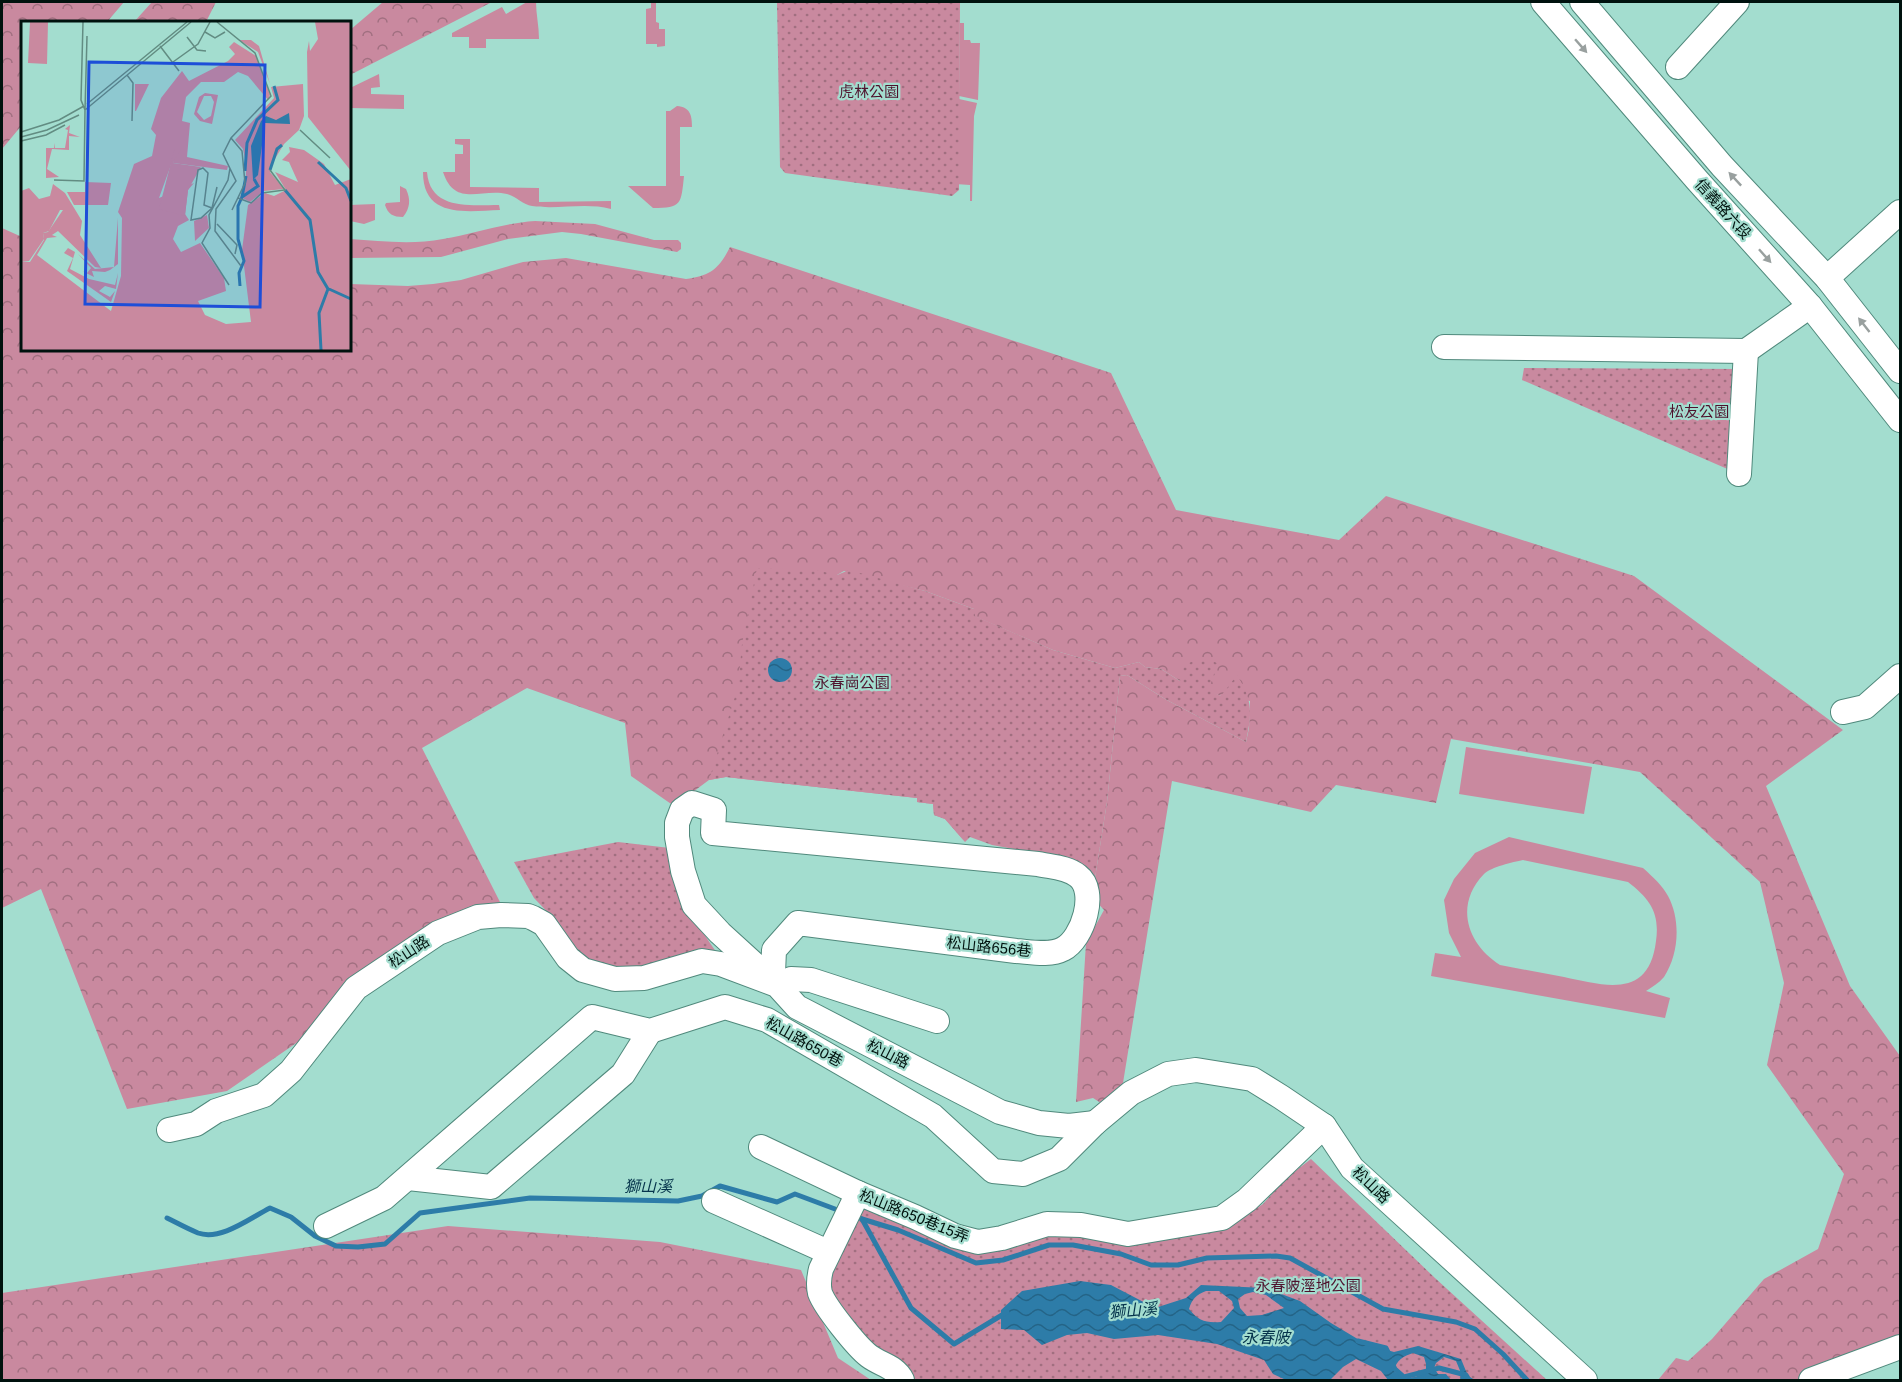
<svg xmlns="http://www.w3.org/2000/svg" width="1902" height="1382" font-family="Arial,'Noto Sans TC',sans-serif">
  <defs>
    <pattern id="forest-crowns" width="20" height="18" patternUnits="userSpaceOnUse" patternTransform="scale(1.5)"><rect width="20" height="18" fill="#c9899f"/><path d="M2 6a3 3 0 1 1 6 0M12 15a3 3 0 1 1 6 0" fill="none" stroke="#a16f80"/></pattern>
    <pattern id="park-dots" width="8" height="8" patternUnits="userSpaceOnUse" patternTransform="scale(1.5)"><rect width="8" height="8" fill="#c9899f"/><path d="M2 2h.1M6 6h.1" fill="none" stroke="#a16f80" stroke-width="1.8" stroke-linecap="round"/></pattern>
    <pattern id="water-waves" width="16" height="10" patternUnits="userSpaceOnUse" patternTransform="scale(1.5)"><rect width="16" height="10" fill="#2d7ca8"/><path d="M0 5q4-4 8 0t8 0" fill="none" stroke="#246487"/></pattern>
  </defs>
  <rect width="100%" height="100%" fill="#a3ddcf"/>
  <!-- grass -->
  <g fill="#c9899f" fill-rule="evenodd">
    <path d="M527,2H536C536,14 539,26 539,39H486V48H469V37H452V33L502,7L506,14Z"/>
    <polygon points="651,2 656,2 656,22 659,23 659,29 665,29 665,46 657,47 657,44 646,44 646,9 651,8"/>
    <polygon points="960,23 964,23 964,40 970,40 971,43 980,43 978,100 959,96"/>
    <polygon points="379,74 380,87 371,88 371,94 404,95 404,109 350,108 350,88"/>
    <polygon points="959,99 977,103 974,116 972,201 970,201 970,185 941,183"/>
    <path d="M677,106C690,107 692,115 692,127H680V176H684C681,204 682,208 653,208L628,186H666V111H670Z"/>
    <path d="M455,139H470V187L539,188V202L611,201V209C585,202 558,210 532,206C523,205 516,196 507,194C481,188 455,208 443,172H455V154H463V145L455,144Z"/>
    <path d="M423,172H427C430,211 472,205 499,205L500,210C467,211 423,219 423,172Z"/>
    <path d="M400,186L406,189C411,200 410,208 403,217C393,217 388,214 385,205L386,203L400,202Z"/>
    <polygon points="375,204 375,220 364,224 350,221 350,205"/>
    <polygon points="1466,747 1592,767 1584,814 1459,794"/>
    <path d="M1509,837L1643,868C1653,877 1662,885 1668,896C1681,920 1679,954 1664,977C1659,983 1652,987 1646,991L1670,998L1665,1018L1431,976L1435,953L1461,957L1449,933L1444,900L1454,879L1475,853ZM1523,860L1628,882C1650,899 1660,913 1656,941C1649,999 1606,986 1564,977C1543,973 1521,969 1500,965C1467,944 1454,905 1484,874C1491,867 1513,862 1523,860Z"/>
  </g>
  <!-- forest -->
  <g fill="url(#forest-crowns)">
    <polygon points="2,2 124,2 107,22 22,22 22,125 2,149"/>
    <polygon points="152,2 216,2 206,22 134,22"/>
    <polygon points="383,2 492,2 350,75 350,30"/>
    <path d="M535,221L595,224L654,240H678L681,243V249L677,252L581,234L562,232L508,239L441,257L350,258V239C380,241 412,245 443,239C474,234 503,223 535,221Z"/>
    <path d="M2,228L22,237V350H350V284L408,286L433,284L461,280L523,262L566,258L686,279C710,276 719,269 730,247L1111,373L1176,510L1339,540L1386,496L1634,576L1843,730L1766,786L1850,986L1900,1056V1343L1801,1380H1658L1676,1358L1688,1361L1712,1339L1764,1279L1818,1249L1844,1174L1767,1065L1784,983L1760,882L1640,772L1451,739L1436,803L1336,785L1311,812L1172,781L1123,1083L1104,1105L1093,1098L1076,1102L1086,943L1104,910L1092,897L1107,802L1120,676L1127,675L1165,699L1246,742L1249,728L1250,701L1221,696L1180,681L1161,669L1145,667L1139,662L1115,668L1053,650L974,616V609L925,591L844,571L837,575L918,780L965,842L945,819L934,815L933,804L917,802V798L726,777L709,780L674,806L631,776L625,723L527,688L422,748L500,902L227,1091L127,1109L41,889L2,908Z"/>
    <polygon points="448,1226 660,1242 801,1270 838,1358 871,1380 2,1380 2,1293"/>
  </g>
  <!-- park -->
  <g fill="url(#park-dots)">
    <polygon points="777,2 960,2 959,190 952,196 785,173 780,167"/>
    <polygon points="1524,368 1741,369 1739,474 1522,380"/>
    <path d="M757,568L816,570L837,575L849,570L925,591L974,609L975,616L1053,650L1115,668L1139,662L1145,667L1161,669L1180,681L1184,665C1198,659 1205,657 1219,664L1208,690L1221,696L1237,675C1253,700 1252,713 1246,742L1165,699L1127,675L1120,676L1107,802L1092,897L1035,857L1014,849L992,845L970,837L965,842L945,819L934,815L933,804L917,802V798L726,777L709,780L738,687L742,644Z"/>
    <path d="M618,842L670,848C681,890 692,918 717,953L620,970L592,963L573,945L557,922L534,898L514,862Z"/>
    <polygon points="1311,1159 1435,1278 1547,1380 912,1380 905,1363 874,1354 856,1339 828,1284 864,1206 955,1244 1052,1234 1238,1220 1263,1204 1286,1178"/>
  </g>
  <!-- water -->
  <g fill="url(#water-waves)" fill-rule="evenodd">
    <circle cx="780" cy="670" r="12"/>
    <path d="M1080,1281L1111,1285L1155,1308L1186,1298L1201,1285L1265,1288L1300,1301L1331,1323L1366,1344L1394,1352L1418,1346L1461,1359L1468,1376L1475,1380H1460L1461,1373L1456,1361L1444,1357L1436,1363L1434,1368L1438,1374H1446L1451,1380H1388L1381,1371L1356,1359L1343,1367L1330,1380L1309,1379L1286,1380L1273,1374L1264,1360L1217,1344L1158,1335L1114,1339L1087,1333L1067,1335L1042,1345L1024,1330L1001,1329V1310L1022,1291ZM1206,1291H1219L1232,1301L1234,1308L1221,1322C1205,1323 1199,1321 1189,1309C1192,1299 1196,1295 1206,1291ZM1253,1292L1266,1295L1284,1308L1262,1315L1247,1316L1240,1308L1238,1299L1245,1294ZM1413,1353L1424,1357L1426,1364V1371C1414,1380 1405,1380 1394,1371C1396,1360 1404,1356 1413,1353Z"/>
  </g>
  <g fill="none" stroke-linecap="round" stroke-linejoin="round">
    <!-- stream -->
    <g stroke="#2d7ca8" stroke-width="5">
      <polyline points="855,1216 862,1219 911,1308 954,1344 1007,1312"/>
      <path d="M167,1218C177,1223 188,1229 198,1233C221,1241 250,1218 270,1208L291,1217L315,1236L336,1246L358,1247L385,1244L420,1213L530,1198L678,1201L702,1196L720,1186L777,1202L795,1194L843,1212"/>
      <polyline points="862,1219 898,1230 976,1263 1003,1260 1049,1245 1073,1245 1121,1254 1151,1265 1178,1265 1207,1258 1276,1256 1290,1258 1383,1309 1456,1322 1475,1329 1503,1354 1527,1380"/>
      <polyline points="1358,1341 1386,1348 1389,1354"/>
      <polyline points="1392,1363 1395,1369 1404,1377 1439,1368 1466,1375 1469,1380"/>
    </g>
    <!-- minor casing -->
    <g stroke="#50897c" stroke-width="26">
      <g id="minor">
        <polyline points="1543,2 1697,180 1810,306 1900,420"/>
        <polyline points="1582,2 1722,166 1827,278 1900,371"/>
        <polyline points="1678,67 1737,2"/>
        <polyline points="1827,278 1900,212"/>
        <polyline points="1444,347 1746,351 1810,306"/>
        <polyline points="1739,474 1746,351"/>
        <polyline points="1843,712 1865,707 1900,676"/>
        <path d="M692,803L714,810L713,833L1038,864C1051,867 1067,867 1078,876C1098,891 1083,939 1063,949C1050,956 1031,952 1016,951L798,923L774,950L773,973L777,985L720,933L694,905L683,871L677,837V823L682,810Z"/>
        <polyline points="777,985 791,979 811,980 937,1021"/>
        <polyline points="169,1130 196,1124 216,1111 264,1095 291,1071 356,988 438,933 478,917 501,915 528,916 533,918 544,924 568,958 583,970 615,979 644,978 702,961 721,964 777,985 797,1007 1000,1112 1039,1123 1069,1126 1095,1123"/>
        <polyline points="761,1147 858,1193 915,1217 955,1236 978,1242 1002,1238 1047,1224 1081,1225 1128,1234 1222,1218 1247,1200 1324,1126"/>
        <polyline points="408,1178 491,1187 623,1074 650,1031"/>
        <path d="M858,1193L821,1269C819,1277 818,1285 820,1293C825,1307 857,1347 869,1356C881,1365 895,1366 902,1380"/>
        <polyline points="714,1201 828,1252"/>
        <polyline points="326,1226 384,1198 592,1017 650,1031 725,1007 767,1020 933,1116 993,1171 1023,1174 1059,1159 1095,1123 1131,1093 1168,1074 1196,1070 1252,1079 1281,1097 1324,1126 1352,1168 1585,1380"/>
        <polyline points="1811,1380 1900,1347"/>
      </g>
    </g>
    <!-- minor -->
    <use href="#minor" stroke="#fff" stroke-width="24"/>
  </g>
  <!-- one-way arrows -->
  <defs><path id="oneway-solid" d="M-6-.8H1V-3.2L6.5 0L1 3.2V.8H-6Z" transform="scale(1.5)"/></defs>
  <g fill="#99a09f">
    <use href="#oneway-solid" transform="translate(1581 46) rotate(49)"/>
    <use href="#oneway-solid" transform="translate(1735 179) rotate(-133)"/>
    <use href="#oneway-solid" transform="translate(1765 256) rotate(48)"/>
    <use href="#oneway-solid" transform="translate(1864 325) rotate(-128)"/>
  </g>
  <g text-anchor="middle" stroke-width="4.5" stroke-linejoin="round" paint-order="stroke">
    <!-- park labels -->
    <g font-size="15" fill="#4f122d" stroke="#a3ddcf">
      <text x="869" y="97">虎林公園</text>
      <text x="1699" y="417">松友公園</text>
      <text x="852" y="688">永春崗公園</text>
      <text x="1308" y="1291">永春陂溼地公園</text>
    </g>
    <!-- street labels -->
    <g font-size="15" fill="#00120e" stroke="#a3ddcf">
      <text transform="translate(1723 209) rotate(48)" y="5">信義路六段</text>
      <text transform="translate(989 947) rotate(6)" y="5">松山路656巷</text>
      <text transform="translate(409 952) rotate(-33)" y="5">松山路</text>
      <text transform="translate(804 1042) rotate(29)" y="5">松山路650巷</text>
      <text transform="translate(888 1054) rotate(27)" y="5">松山路</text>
      <text transform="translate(1371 1185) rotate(44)" y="5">松山路</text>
      <text transform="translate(914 1216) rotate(22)" y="5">松山路650巷15弄</text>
    </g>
    <!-- water labels -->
    <g font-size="16" font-style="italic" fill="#06344c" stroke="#a3ddcf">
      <text x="648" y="1192">獅山溪</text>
      <text transform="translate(1133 1310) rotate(-5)" y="6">獅山溪</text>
      <text x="1266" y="1343">永春陂</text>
    </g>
  </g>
  <!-- overview -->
  <g transform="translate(21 21)">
    <rect width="330" height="330" fill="#a3ddcf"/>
    <path d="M184,72L197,74L191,103L179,100L173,93L178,76ZM183,75H190L193,81L190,95L183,99L176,91ZM49,104L48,112L59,116L48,115V129L31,128L26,148L38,156L25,157V127H33L34,122V127H44L47,109L44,108Z" fill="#c9899f" fill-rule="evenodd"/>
    <path d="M294,1H330V150L287,96L286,31L288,20L289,30L297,18ZM213,21L235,35L249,74L247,79L227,55L217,51L203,61H180L165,76L161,100L169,102L166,136L207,145L206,149L152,142L155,130L138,177L173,162L167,169L164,193L168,199L157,205L152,218L160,231L179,222L203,257L205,270L177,280L184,294L205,303L230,301L221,229L227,184L244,172L253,175L265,169L254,151L277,161L268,141L261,139L269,131L268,126L283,129L303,143L314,164L330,158V329H0V241H9L23,219L22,212L27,211L44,186V172L61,200L59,214L80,247L74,246L37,210L31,214L36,216L26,217L16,234L90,290L100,255L101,197L97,191L113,143L131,135L135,114L130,108L140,77L161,50L168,60L207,40L214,33L208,26ZM97,197V243L89,249L84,251L71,250L73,256L61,250L66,252L70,247L57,233L74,248L93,246ZM47,227L54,231L49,248L68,258L94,264L97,252L95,268L84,265L78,270L89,276L94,270L90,281L46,250L52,237L43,232Z" fill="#c9899f"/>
    <path d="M32,163L44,172V189H39L28,210L22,212L23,218L8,240L0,241V170L8,167L18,178L29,175Z" fill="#c9899f"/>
    <path d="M9,1H27L26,43L7,42ZM218,19H230L238,25L249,63L237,31ZM114,63H128L115,90H114ZM282,63L283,95L278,109L263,123L249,146V151L263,168L243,170L229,181L219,176L225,162V143L222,128L214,119L253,77L250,66ZM154,126H161L152,142L180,146L167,169L164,195L138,188ZM64,161L90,162L87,184H53L46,171H64ZM186,194L188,207L174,220L173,200Z" fill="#c9899f"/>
    <path d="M268,92L269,103L244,102L237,154L232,159L230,125L240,100L245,95L255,99Z" fill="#2d7ca8"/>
    <path fill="none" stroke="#2d7ca8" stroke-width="3" d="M297,141L325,167L330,180M249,149L256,128L261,124M224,150L226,122L236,99L257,79L253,65M264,169L289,199L297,251L307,268L298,292L300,329M221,176L225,155M219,265L218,252L223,240L217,218V185L221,176L237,165L233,158M308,268L330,278"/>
    <path fill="none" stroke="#628c82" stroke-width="1.5" d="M62,1L60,79L64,89M196,1L234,32L250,75L210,117L202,133L215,160L195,188L194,210L220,245M184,11L194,17L204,11M166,16L176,29L185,30M139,25L158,50M152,41L177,23L189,1M106,54L112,62L111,100M66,83L166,1M64,89L66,15M279,109L309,137M0,111L38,99L63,85M0,116L26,109L58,94M210,117L221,130L224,162L211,189M0,120L25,114L44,104M182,147L187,152L183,184L191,187L180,197L170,199L177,149ZM33,159L63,160L64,89L170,1M217,177L230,182L241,172L264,169L249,149M191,187L196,166M196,203L216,224L214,233M208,264L181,222L189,207L188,194L207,159L209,147"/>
    <path fill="#1d4ed8" fill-opacity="0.15" stroke="#1d4ed8" stroke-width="3" d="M68,41L244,44L239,286L64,283Z"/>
    <rect width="330" height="330" fill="none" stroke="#00120e" stroke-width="3"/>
  </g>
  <!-- border -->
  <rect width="1902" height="1382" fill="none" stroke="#00120e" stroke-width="6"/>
</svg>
